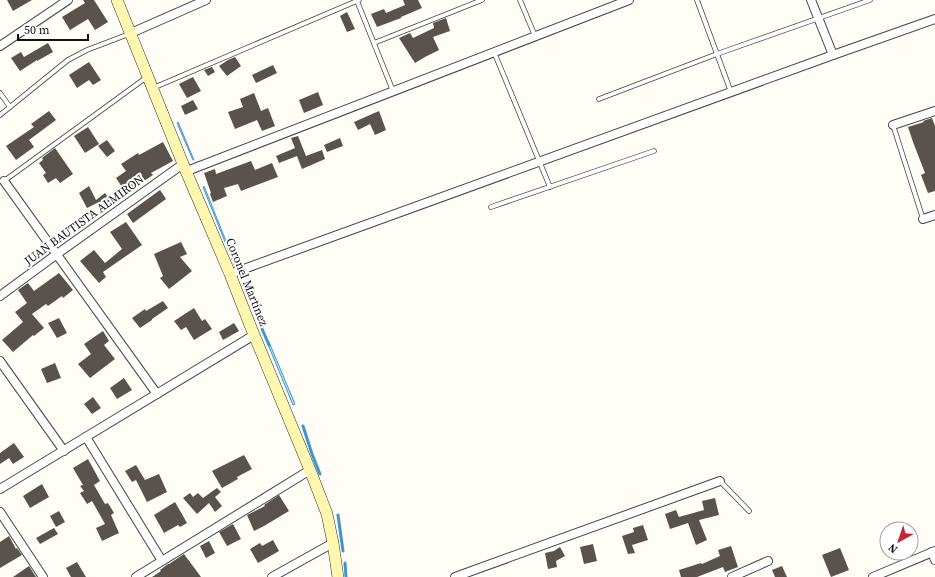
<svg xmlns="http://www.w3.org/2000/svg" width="935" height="577" font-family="'Source Serif 4',serif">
  <rect width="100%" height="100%" fill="#fffdf5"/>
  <!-- water -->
  <g fill="#b9e0f7" stroke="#3f96cf">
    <polygon points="178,122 194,160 193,160 177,123"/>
    <polygon points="204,186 236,266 235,267 203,187"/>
    <polygon points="267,342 269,342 295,404 293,405"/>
  </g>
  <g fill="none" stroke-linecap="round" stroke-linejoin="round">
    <!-- stream -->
    <g stroke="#3f96cf" stroke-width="3">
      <polyline points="253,308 269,345"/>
      <polyline points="303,426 312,454 320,474"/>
      <polyline points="338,515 343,551"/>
      <polyline points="345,563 346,577"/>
    </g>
  </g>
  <!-- building -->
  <g fill="#5a524d">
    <polygon points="7,0 32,0 13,11"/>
    <polygon points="83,0 94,0 108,22 95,30 88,19 70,30 62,17 85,3"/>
    <polygon points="403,0 418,0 422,8 401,17 401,18 377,27 371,14 384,9 386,13 405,5"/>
    <polygon points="347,12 355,29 347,32 340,16"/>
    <polygon points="446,18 450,31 433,37 439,50 425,57 415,63 399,38 410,33 413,38 434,28 433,23"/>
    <polygon points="48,43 53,52 37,61 37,60 20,71 11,58 21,52 24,57"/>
    <polygon points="235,57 241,66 227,76 219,66 228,60"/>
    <polygon points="89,62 101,80 93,85 89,80 77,88 69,75"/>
    <polygon points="273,65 277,73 256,83 252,75"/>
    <polygon points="212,67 215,72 208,76 204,70"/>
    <polygon points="193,77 201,91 187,98 179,84"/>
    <polygon points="318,92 323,105 304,113 299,100"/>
    <polygon points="254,93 261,111 268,108 275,126 262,131 257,120 235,129 228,112 243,107 240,99"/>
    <polygon points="193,100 198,109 185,115 181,106"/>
    <polygon points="49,111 56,120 29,140 34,147 16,160 6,146 34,127 31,124"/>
    <polygon points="379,111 386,130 375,135 370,124 358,130 354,122"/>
    <polygon points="932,118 935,126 935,191 928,193 921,175 925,173 913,142 908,127 924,122 923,121"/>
    <polygon points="88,127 99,144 85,153 74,136"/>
    <polygon points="298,136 306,156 322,150 325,159 302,169 297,156 279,163 276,156 295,148 291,138"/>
    <polygon points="340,138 343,146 327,152 324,145"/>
    <polygon points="107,140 115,151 107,157 98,146"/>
    <polygon points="163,142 173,161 151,173 153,175 126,193 116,178 126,171 121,164 138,153 139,155"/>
    <polygon points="55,148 73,174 60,183 56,178 48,183 43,175 46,173 39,163 43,160 42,158"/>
    <polygon points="251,161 255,170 272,163 278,177 241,191 238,184 224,188 227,196 213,202 210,194 211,193 204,173 215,169 216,174"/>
    <polygon points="89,186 96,200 105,193 111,201 101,208 97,203 87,208 79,193"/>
    <polygon points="160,190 166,199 133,223 127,214"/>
    <polygon points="126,222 142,245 103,272 106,277 99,283 80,261 94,250 105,263 122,249 110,232"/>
    <polygon points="181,242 187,254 180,257 192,271 169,289 160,278 163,276 154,254"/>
    <polygon points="59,273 73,290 63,298 62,296 48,306 46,304 32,314 44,328 34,336 33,335 13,352 2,340 23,322 15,312 27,303 18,290 28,283 34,291"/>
    <polygon points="163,301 168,308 152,319 152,320 140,328 132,318 145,309 146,311"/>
    <polygon points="194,308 202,321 205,319 212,329 194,340 186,327 181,330 174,321"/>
    <polygon points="59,318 67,333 57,338 48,323"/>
    <polygon points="234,323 239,331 223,340 219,332"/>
    <polygon points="103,331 109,341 104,345 115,359 90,378 78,364 91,354 84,344"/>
    <polygon points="55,363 61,378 47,383 41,369"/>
    <polygon points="124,378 132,390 117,399 110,388"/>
    <polygon points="93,397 101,408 92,414 84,404"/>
    <polygon points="14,443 24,457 13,464 9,458 0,464 0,453"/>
    <polygon points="244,455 252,469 237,477 238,479 222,488 212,471"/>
    <polygon points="88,459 100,481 94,485 105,504 108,503 114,513 111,515 119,533 102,541 96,528 105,524 92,501 87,504 80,493 84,491 80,486 83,485 73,468"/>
    <polygon points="136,465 145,480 159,474 167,492 147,502 136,480 132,482 125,471"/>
    <polygon points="42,484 49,497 30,508 23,496"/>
    <polygon points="217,488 221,492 215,497 222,506 215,512 209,503 197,514 183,498 190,493 193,497 198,493 203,498"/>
    <polygon points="279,495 289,511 264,526 254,531 247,515 265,506 264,505"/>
    <polygon points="715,498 719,515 699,520 707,540 696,545 688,523 670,529 665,514 676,510 679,517 704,510 702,501"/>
    <polygon points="175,502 187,523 180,527 178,525 164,533 154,515"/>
    <polygon points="59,511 65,522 56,527 50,516"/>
    <polygon points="233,524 241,539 227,546 219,532"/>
    <polygon points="643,525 648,540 632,545 635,553 628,554 622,536 634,532 633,528"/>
    <polygon points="54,528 58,534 40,544 36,538"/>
    <polygon points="9,536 16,549 17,548 22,555 0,568 0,542"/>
    <polygon points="273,540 279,551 258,563 250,549 260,543 262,546"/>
    <polygon points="209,541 215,553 206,558 200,546"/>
    <polygon points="593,544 597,561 584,564 580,547"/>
    <polygon points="731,546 738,567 725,572 723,567 697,577 681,577 679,570 701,563 702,564 720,556 718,550"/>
    <polygon points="560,547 565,556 556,561 557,567 548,569 545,553 554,551"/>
    <polygon points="840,548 849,570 831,577 822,555"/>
    <polygon points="184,554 201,577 152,577 161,571 160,570 168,564 169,564"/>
    <polygon points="77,562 86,577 71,577 66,568"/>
    <polygon points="29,566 36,577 13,577"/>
    <polygon points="782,566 787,577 775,577 772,570"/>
  </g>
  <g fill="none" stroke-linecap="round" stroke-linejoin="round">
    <!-- service casing -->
    <g stroke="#444" stroke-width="5.5">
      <g id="service">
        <polyline points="520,0 535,36"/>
        <polyline points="697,0 731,92"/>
        <polyline points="357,1 393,91"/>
        <polyline points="374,43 482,0"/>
        <polyline points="494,52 550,187"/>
        <polyline points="153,88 359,0"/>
        <polyline points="0,93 10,107"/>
        <polyline points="599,99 717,54 870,0"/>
        <polyline points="0,115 68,60 87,50 129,34"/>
        <polyline points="893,125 923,219"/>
        <polyline points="4,181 147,77"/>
        <polyline points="491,207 654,151"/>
        <polyline points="720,481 749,511"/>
      </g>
    </g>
    <!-- minor casing -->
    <g stroke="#444" stroke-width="10">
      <g id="minor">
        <polyline points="811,0 833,55"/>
        <polyline points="131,33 206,0"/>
        <polyline points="0,46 68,0"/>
        <polyline points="893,125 935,111"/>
        <polyline points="187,171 629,0"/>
        <polyline points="4,181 157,394"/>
        <polyline points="923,219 935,215"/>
        <polyline points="230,274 833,55 935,19"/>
        <polyline points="0,296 57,254 183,164"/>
        <polyline points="0,361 64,451"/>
        <polyline points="86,437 162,561"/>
        <polyline points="0,489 254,335"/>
        <polyline points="0,512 43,577"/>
        <polyline points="932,552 935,560"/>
        <polyline points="136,577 310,470"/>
        <polyline points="272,577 333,543"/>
        <polyline points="455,577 720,481"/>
        <polyline points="732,577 768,561"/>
        <polyline points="873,577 935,551"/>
      </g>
    </g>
    <!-- secondary casing -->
    <g stroke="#333" stroke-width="12">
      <polyline id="secondary" points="117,0 183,164 230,274 250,325 310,470 327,514 333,543 338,577"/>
    </g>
    <!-- service -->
    <use href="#service" stroke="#fff" stroke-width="4"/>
    <!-- minor -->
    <use href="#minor" stroke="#fff" stroke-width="8"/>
    <!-- secondary -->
    <use href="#secondary" stroke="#fff6b0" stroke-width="11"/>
  </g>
  <g text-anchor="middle" stroke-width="4" stroke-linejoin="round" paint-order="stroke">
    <!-- street labels -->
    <g font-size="12" fill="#111" stroke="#fff">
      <text transform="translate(84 220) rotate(-36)" y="4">JUAN BAUTISTA ALMIRON</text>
      <text transform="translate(247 282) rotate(68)" y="4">Coronel Martínez</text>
    </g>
  </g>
  <!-- north arrow -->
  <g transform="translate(899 541) rotate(220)"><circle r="19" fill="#ffffff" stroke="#a0a0a0"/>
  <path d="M0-3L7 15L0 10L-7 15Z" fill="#c4262e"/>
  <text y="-6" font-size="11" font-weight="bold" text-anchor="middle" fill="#111111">N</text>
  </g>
  <!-- scale -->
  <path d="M18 34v6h70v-6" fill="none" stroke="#111111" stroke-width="2"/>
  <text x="24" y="34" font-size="12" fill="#111111" stroke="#ffffff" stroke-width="3" paint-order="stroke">50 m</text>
</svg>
